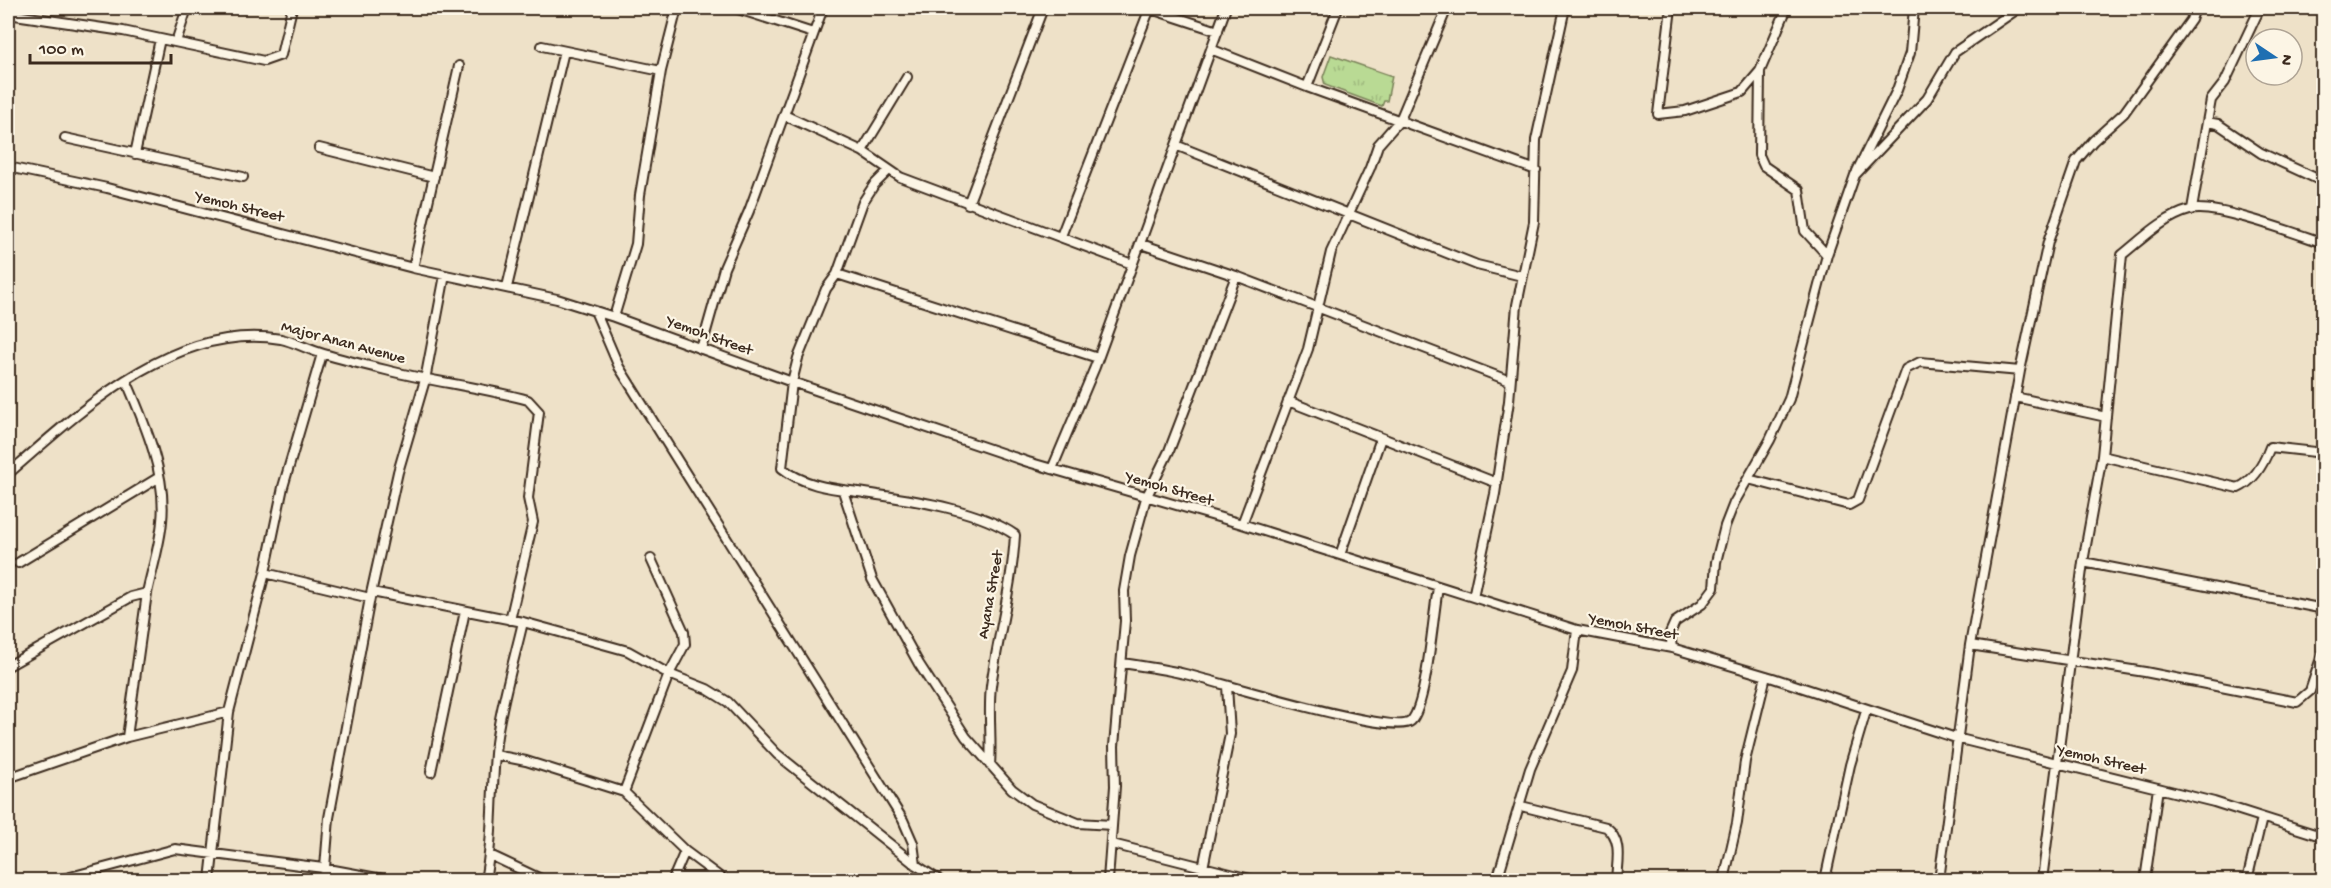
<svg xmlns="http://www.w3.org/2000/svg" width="2331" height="888" font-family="'Gochi Hand',sans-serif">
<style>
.grass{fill:url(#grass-tufts);stroke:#7a8259;stroke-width:1.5}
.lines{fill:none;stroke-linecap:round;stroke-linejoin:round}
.street-casing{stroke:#3b2a1e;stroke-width:12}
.street{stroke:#fcf5e5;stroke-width:8}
.labels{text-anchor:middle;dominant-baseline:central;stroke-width:4.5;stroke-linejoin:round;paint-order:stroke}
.street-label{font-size:16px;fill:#3b2a1e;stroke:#fcf5e5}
</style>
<defs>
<pattern id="grass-tufts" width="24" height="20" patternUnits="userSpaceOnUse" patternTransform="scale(1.5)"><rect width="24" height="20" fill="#b9da94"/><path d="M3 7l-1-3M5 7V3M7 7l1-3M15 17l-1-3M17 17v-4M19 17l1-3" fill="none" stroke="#a0bb7f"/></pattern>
</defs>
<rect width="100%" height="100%" fill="#eee1c8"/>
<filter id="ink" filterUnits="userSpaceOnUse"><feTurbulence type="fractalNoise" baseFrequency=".0167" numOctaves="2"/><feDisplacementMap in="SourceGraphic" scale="12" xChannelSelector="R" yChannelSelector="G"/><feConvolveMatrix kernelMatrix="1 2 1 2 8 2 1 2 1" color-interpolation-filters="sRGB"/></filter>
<g filter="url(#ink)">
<!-- grass -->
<path class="grass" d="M1331 55 1392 76 1387 101H1384L1382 106 1325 85 1323 77Z"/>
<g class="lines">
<!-- street casing -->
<g class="street-casing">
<path id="street" d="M735 8 813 33
M1148 8 1218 31
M1671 8 1658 114 1685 111 1742 92 1760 71 1787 8
M8 14 123 31 264 61 281 55 292 8
M176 42 187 8
M542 46 661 71
M1213 50 1307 87 1536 170
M1760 71 1759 155 1764 166 1799 190 1805 231 1827 255
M1307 87 1338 8
M784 115 862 151 900 177 1132 264
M2207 122 2211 100 2225 82 2260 8
M65 138 243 177
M1178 146 1477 265 1522 276
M319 148 434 177
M862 151 907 77
M135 154 160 39
M8 167 107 188 413 268 557 299 614 317 792 382 1028 462 1242 524 1577 630 1672 648 1773 678 1956 738 2214 802 2324 837
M889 170 874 185 863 202 837 274 826 289 798 358 792 382 782 468C809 490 846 489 878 495 920 501 981 511 1015 535 1012 587 998 635 991 686 988 712 992 739 990 765
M1857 171 1897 90 1910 53 1914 8
M968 204 1043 8
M2192 209 2207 122 2218 124 2261 153 2324 182
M1061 236 1150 8
M1141 244 1236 276 1510 381
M413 268 459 66
M837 274 1098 358
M507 287 564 51
M595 311 619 367 903 820 913 843 916 865
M614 317 636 244 640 195 661 71 677 8
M701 349 724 268 749 211 823 8
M2015 397 2106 417
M1288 401 1497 483
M2102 456 2238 488C2254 481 2264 463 2270 447L2324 453
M1052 469 1095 367 1226 8
M8 474C80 411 175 321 281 339 295 342 309 350 324 354 344 360 365 365 386 370 433 382 482 387 528 400L539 412 528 498 533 522 510 620
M1748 479 1849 505 1858 500 1906 369 1920 362 2020 371
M843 491 872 579 919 664 966 737 1012 789 1032 804 1078 823 1112 825
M1242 524 1308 349 1331 252 1370 168 1378 145 1400 120 1447 8
M1340 555 1381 438
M651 559 684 632 685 644 669 674 624 792 685 851 724 880
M2083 562 2324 609
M18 563 158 478
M265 573 370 598
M372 592 523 622 628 651 669 674 707 689 728 702 777 754 916 865 939 880
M1473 597 1495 494 1509 401 1517 305 1534 222 1536 140 1565 8
M1970 645 2145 672 2297 702 2310 691 2324 649
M1672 648 1670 633 1675 622 1702 604 1714 588 1716 562 1725 526 1734 503 1770 440 1789 399 1827 255 1855 175 1927 99 1955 52 2019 8
M1122 663C1143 666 1164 669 1185 674 1216 681 1395 737 1411 721 1427 705 1433 614 1438 588
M8 666 131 597 147 593C152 569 160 545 162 521 167 474 144 422 126 380
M127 737 147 593
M495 755 526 761 624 792
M431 772 465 611
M8 778 127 737 229 712
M1521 806 1606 827C1623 840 1617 861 1616 880
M1112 844 1254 880
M490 855 543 880
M1203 868 1230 734 1227 686
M674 877H720
M673 879 685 851
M59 880 175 849 323 868 388 880
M210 880 229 712 265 573 283 487 322 354
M324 880 329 818 370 598 398 472 425 380 445 275
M485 880C494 835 491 789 496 743 501 703 514 661 523 622
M1108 880 1115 786 1114 746 1125 621 1124 591 1130 556 1146 498 1169 451 1236 276
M1497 880 1530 769 1572 671 1577 630
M1724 880 1737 823 1745 761 1766 676
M1825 880 1850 765 1866 711
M1939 880 1970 645 2020 371 2048 242 2076 161 2093 141 2124 113 2191 20 2195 8
M2042 880 2083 562 2102 456 2122 255C2143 238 2164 217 2190 210 2214 203 2297 234 2324 243
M2145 880 2158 788
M2247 880 2262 818"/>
</g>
<!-- street -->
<use href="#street" class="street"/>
</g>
</g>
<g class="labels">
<!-- street labels -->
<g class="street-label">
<text transform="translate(239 208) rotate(14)">Yemoh Street</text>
<text transform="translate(709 337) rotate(20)">Yemoh Street</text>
<text transform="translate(343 344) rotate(15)">Major Anan Avenue</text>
<text transform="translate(1169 490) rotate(16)">Yemoh Street</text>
<text transform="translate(992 595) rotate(-80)">Ayana Street</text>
<text transform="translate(1633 628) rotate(11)">Yemoh Street</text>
<text transform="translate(2101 761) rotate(13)">Yemoh Street</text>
</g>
</g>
<!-- margin -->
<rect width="2331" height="888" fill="none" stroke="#fcf5e5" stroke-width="30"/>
<rect x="15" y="15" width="2301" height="858" fill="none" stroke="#3b2a1e" stroke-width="2" filter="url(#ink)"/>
<!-- north arrow -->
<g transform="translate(2274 57) rotate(103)"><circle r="28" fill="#fcf5e5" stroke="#afa495" stroke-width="1.5"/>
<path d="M0-4.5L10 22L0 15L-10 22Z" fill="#1f6fb2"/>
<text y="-9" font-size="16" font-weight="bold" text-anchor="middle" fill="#3b2a1e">N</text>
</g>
<!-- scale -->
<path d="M30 54v9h141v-9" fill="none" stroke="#3b2a1e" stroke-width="3"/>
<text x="39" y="54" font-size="18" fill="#3b2a1e" stroke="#fcf5e5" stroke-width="4.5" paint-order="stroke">100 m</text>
</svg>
